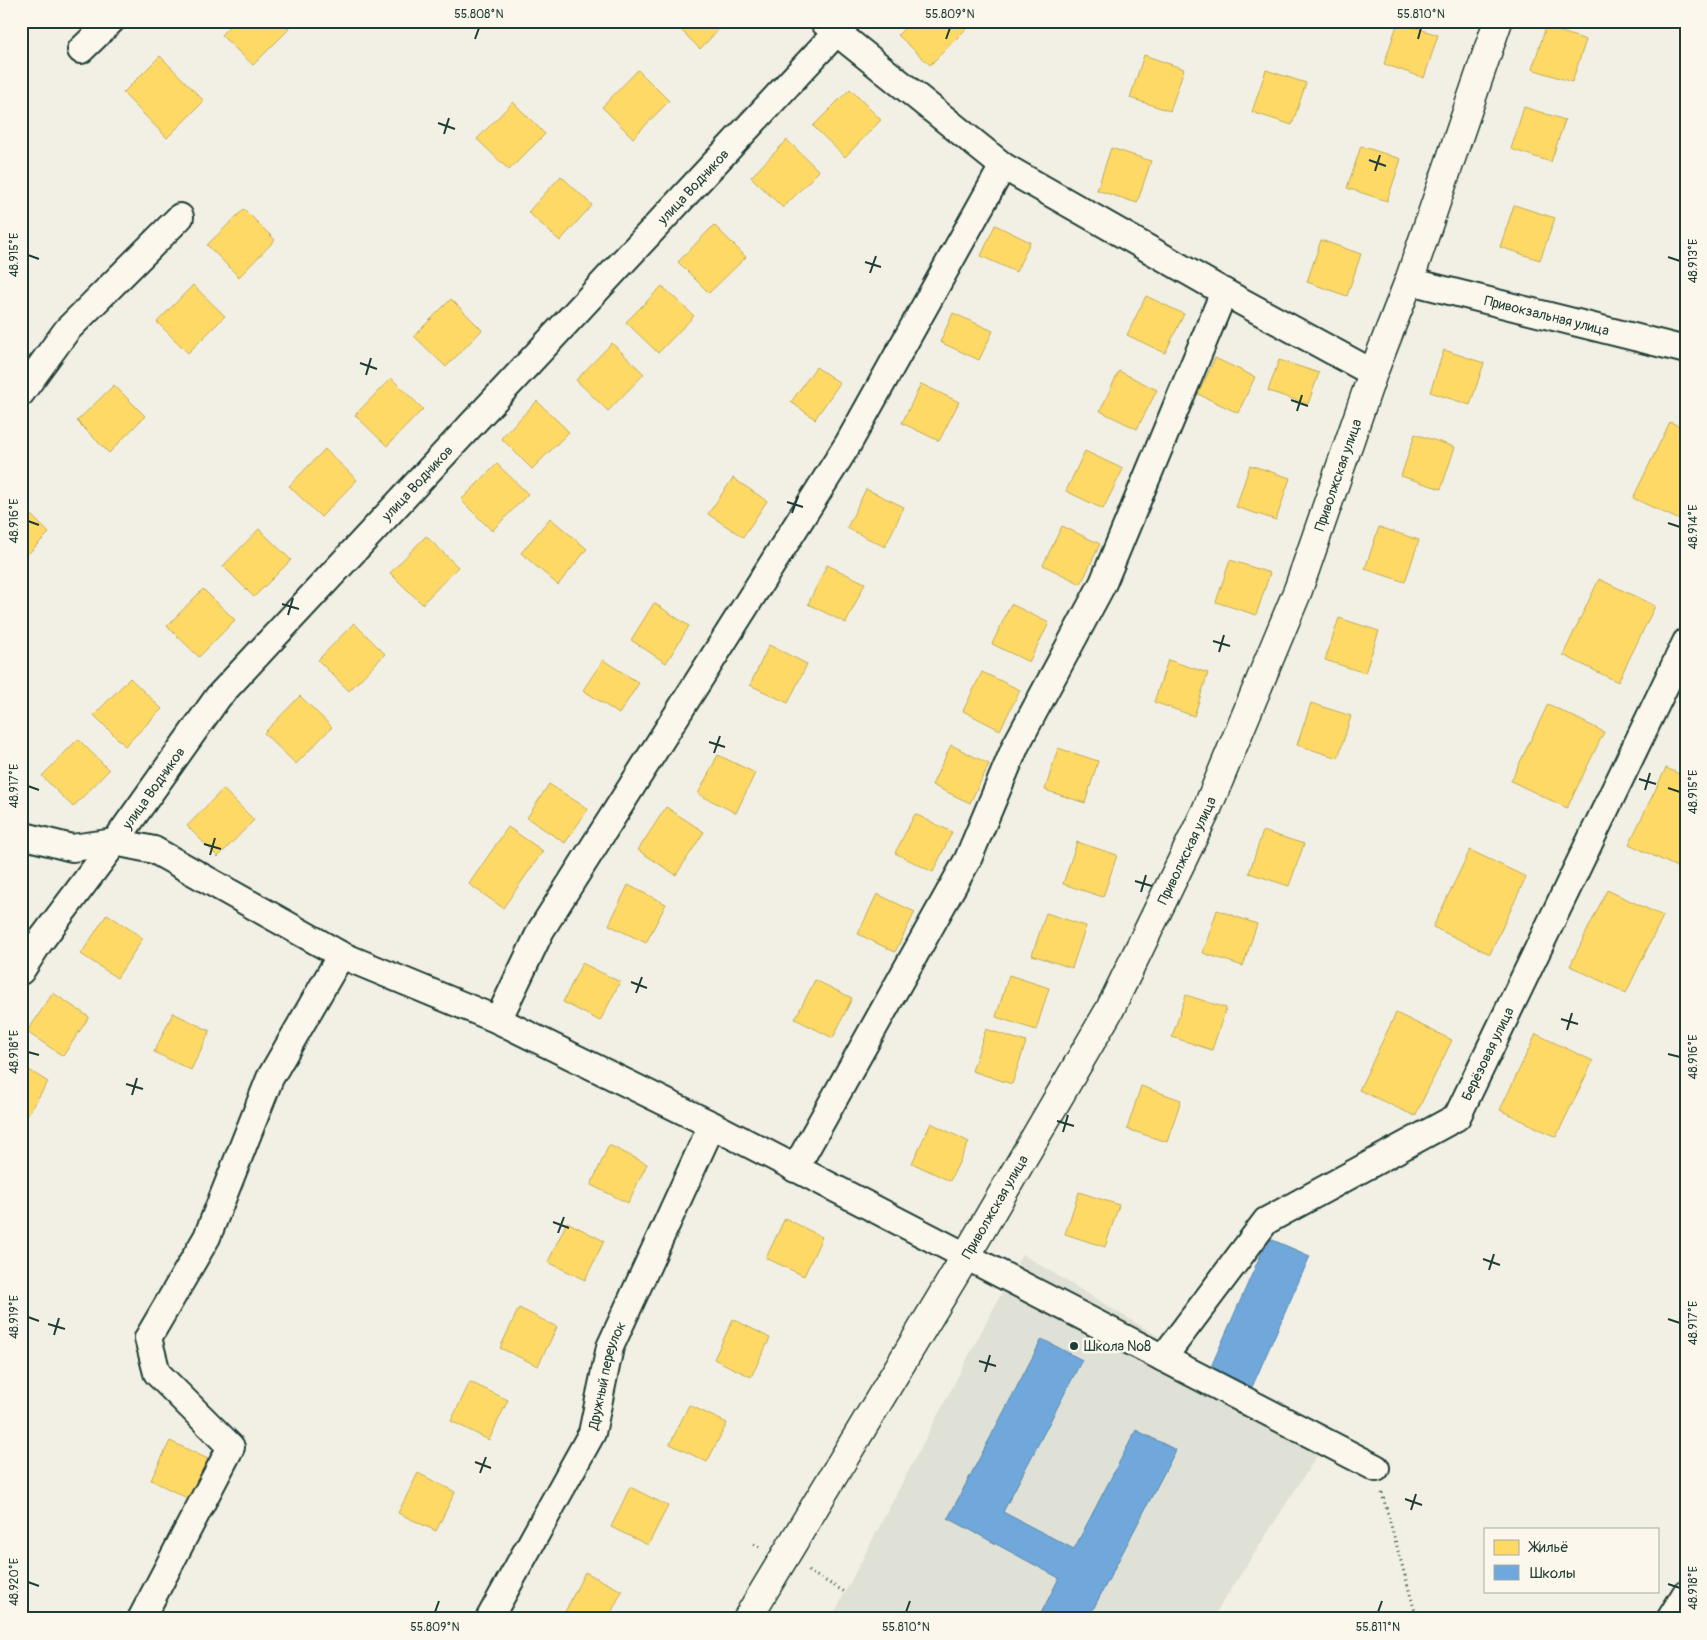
<svg xmlns="http://www.w3.org/2000/svg" width="1707" height="1640" font-family="Pangolin,sans-serif">
<style>
.built{fill:#e0e1d6}
.homes{fill:#ffd966;stroke:#bcaa57}
.schools{fill:#6fa8dc;stroke:#5788aa}
.lines{fill:none;stroke-linecap:round;stroke-linejoin:round}
.minor-casing{stroke:#1f3d34;stroke-width:30}
.secondary-casing{stroke:#1f3d34;stroke-width:31}
.path{stroke:#1f3d34;stroke-width:3;stroke-dasharray:1 4;stroke-linecap:butt}
.minor{stroke:#fbf7ec;stroke-width:26}
.secondary{stroke:#fbf7ec;stroke-width:28}
.ticks{fill:none;stroke:#1f3d34;stroke-width:2}
.poi-dot{fill:#1f3d34;stroke:#fbf7ec;stroke-width:2}
.labels{text-anchor:middle;dominant-baseline:central;stroke-width:5;stroke-linejoin:round;paint-order:stroke}
.street-label{font-size:14px;fill:#1f3d34;stroke:#fbf7ec}
.poi-label{font-size:14px;fill:#1f3d34;stroke:#fbf7ec;text-anchor:start}
.neatline{fill:none;stroke:#1f3d34;stroke-width:2}
.ticks-label{font-size:12px;text-anchor:middle;fill:#1f3d34}
</style>
<rect width="100%" height="100%" fill="#f2f0e5"/>
<filter id="ink" filterUnits="userSpaceOnUse"><feTurbulence type="fractalNoise" baseFrequency=".02" numOctaves="2"/><feDisplacementMap in="SourceGraphic" scale="10" xChannelSelector="R" yChannelSelector="G"/><feConvolveMatrix kernelMatrix="1 2 1 2 8 2 1 2 1" color-interpolation-filters="sRGB"/></filter>
<g filter="url(#ink)">
<!-- built -->
<path class="built" d="M1022 1254 1328 1439 1212 1619H831Z"/>
<!-- homes -->
<path class="homes" d="M234 21H281L289 29 253 65 221 35Z
M672 21H727L700 49Z
M911 21H959L966 29 930 65 898 35Z
M1398 22 1438 35 1424 78 1384 64Z
M1546 27 1586 40 1572 82 1532 69Z
M1144 55 1184 69 1170 111 1130 98Z
M160 56 204 101 167 138 123 93Z
M638 70 669 101 633 138 602 107Z
M1266 70 1306 83 1292 125 1252 112Z
M850 89 881 120 845 157 813 126Z
M513 102 545 134 509 170 477 139Z
M1524 107 1565 120 1551 162 1511 149Z
M787 140 819 171 783 208 751 177Z
M1361 146 1401 159 1387 201 1347 188Z
M1111 148 1151 161 1137 203 1097 190Z
M561 176 592 205 560 241 528 212Z
M1514 205 1555 218 1540 260 1500 247Z
M244 209 275 240 239 277 207 245Z
M714 225 746 257 709 293 678 262Z
M995 225 1030 242 1016 272 981 256Z
M1321 240 1361 254 1347 296 1307 282Z
M193 285 225 316 188 353 157 322Z
M662 286 694 316 658 353 626 322Z
M1146 296 1184 314 1165 353 1127 335Z
M451 299 482 330 446 367 414 336Z
M953 313 993 331 979 360 940 342Z
M612 343 644 374 608 411 576 380Z
M1444 350 1484 363 1470 405 1430 392Z
M1215 358 1255 377 1238 413 1198 394Z
M1279 360 1319 373 1308 404 1268 391Z
M816 367 840 383 815 419 791 402Z
M1119 371 1157 390 1137 429 1100 411Z
M391 378 423 409 387 446 355 415Z
M921 384 959 402 939 441 902 423Z
M114 385 145 416 109 453 77 421Z
M537 401 569 432 532 469 501 438Z
M1670 422 1686 429V523L1633 498Z
M1415 434 1455 447 1441 489 1401 476Z
M325 449 357 480 321 517 289 486Z
M1085 451 1123 469 1103 509 1066 491Z
M497 464 528 494 492 531 461 500Z
M1250 465 1290 478 1276 520 1236 507Z
M733 478 767 501 743 537 708 514Z
M866 489 904 507 885 547 847 528Z
M21 505 49 533 21 561Z
M550 518 587 549 558 585 521 553Z
M1062 526 1100 544 1081 584 1043 565Z
M1379 527 1419 540 1405 582 1365 569Z
M259 529 291 560 254 597 223 566Z
M426 536 458 567 422 604 390 573Z
M1230 560 1270 573 1256 615 1216 602Z
M827 565 865 583 846 623 808 604Z
M1599 579 1655 606 1618 682 1563 655Z
M203 589 235 620 199 657 167 626Z
M654 603 689 626 666 663 631 640Z
M1011 604 1049 623 1029 662 992 644Z
M1339 618 1379 631 1365 673 1325 660Z
M354 623 385 654 349 691 318 660Z
M769 645 807 664 788 703 750 685Z
M603 660 639 683 619 714 583 690Z
M1168 660 1208 673 1194 716 1154 702Z
M982 672 1020 690 1000 730 963 711Z
M130 678 162 709 125 746 94 715Z
M300 696 332 727 296 764 264 733Z
M1311 703 1351 716 1338 758 1297 745Z
M1548 704 1604 732 1567 808 1511 781Z
M78 739 109 770 73 807 42 776Z
M951 745 989 764 970 803 932 785Z
M1058 748 1098 761 1085 803 1045 790Z
M718 755 755 773 736 813 698 794Z
M1666 768 1686 777 1685 871 1629 844Z
M549 784 588 809 565 843 527 818Z
M223 789 254 820 218 857 187 826Z
M666 807 704 832 676 875 638 850Z
M915 814 952 832 933 872 895 853Z
M508 827 543 851 503 908 469 884Z
M1263 831 1304 844 1289 886 1249 873Z
M1077 842 1117 855 1103 897 1063 884Z
M1470 850 1526 877 1490 954 1433 927Z
M628 885 666 904 646 943 609 925Z
M1607 890 1663 916 1626 993 1570 966Z
M877 894 915 912 895 952 858 934Z
M1217 910 1257 924 1243 966 1203 953Z
M1046 913 1086 926 1072 968 1032 955Z
M107 914 143 938 117 978 81 954Z
M582 963 620 982 600 1021 563 1002Z
M1009 975 1049 988 1036 1030 996 1017Z
M815 980 852 998 833 1038 795 1019Z
M53 993 89 1017 63 1056 27 1032Z
M1186 995 1226 1008 1212 1050 1172 1037Z
M173 1013 210 1031 191 1070 154 1052Z
M1396 1013 1452 1040 1415 1116 1359 1090Z
M986 1029 1026 1042 1012 1084 972 1071Z
M1536 1034 1593 1061 1556 1137 1500 1110Z
M21 1065 48 1082 23 1122 21 1121Z
M1141 1086 1181 1100 1167 1142 1127 1129Z
M931 1123 969 1142 950 1181 912 1163Z
M609 1145 647 1164 628 1203 591 1185Z
M1079 1192 1119 1205 1105 1247 1065 1234Z
M785 1218 822 1237 804 1276 766 1258Z
M567 1222 604 1241 585 1280 548 1262Z
M519 1308 557 1327 538 1366 500 1348Z
M733 1319 770 1338 751 1377 714 1359Z
M470 1382 508 1400 489 1440 451 1421Z
M689 1405 727 1423 707 1462 670 1444Z
M170 1441 208 1459 189 1499 151 1480Z
M418 1473 455 1492 436 1531 398 1513Z
M630 1487 668 1506 648 1545 611 1527Z
M585 1572 622 1591 608 1619H580L565 1612Z"/>
<!-- schools -->
<path class="schools" d="M1268 1238 1310 1256 1252 1387 1210 1369Z
M1042 1339 1082 1360 1003 1512 1074 1549 1136 1430 1176 1450 1088 1619H1038L1059 1578 948 1518Z"/>
<g class="lines">
<!-- minor casing -->
<g class="minor-casing">
<g id="minor">
<path d="M824 22 1003 166 1224 292 1373 373"/>
<path d="M81 50 111 21"/>
<path id="s1" d="M1409 281 1686 350"/>
<path d="M21 393 67 330 180 217"/>
<path d="M21 835 72 848 115 842 154 850 341 955 498 1020 712 1125 1376 1468"/>
<path id="s2" d="M21 971 39 943 115 842 218 697 847 21"/>
<path d="M498 1020 541 930 848 444 1003 166"/>
<path d="M795 1169 968 859 1016 745 1103 583 1224 292"/>
<path id="s3" d="M1163 1358 1266 1221 1457 1117 1686 642"/>
<path d="M141 1619 231 1447 157 1373 148 1338 207 1237 270 1078 341 955"/>
<path id="s4" d="M489 1619 592 1433 610 1347 712 1125"/>
<path d="M1670 1619 1686 1593"/>
</g>
</g>
<!-- secondary casing -->
<g class="secondary-casing">
<g id="secondary">
<path id="s5" d="M747 1619 966 1256 1110 1009 1206 811 1298 590 1373 373 1409 281 1498 21"/>
</g>
</g>
<!-- path -->
<path class="path" d="M1382 1493 1417 1619
M754 1544 760 1547
M808 1571 845 1592"/>
<!-- minor -->
<use href="#minor" class="minor"/>
<!-- secondary -->
<use href="#secondary" class="secondary"/>
</g>
</g>
<!-- ticks -->
<path class="ticks" d="M475 39 479 28M946 39 950 28M1418 39 1421 28M438 123 455 129M444 134 449 118M1369 160 1386 166M1375 171 1380 155M28 255 39 259M1668 257 1680 261M865 262 881 267M870 273 876 256M360 363 377 369M366 375 371 358M1291 400 1308 406M1297 411 1302 395M787 502 803 507M792 513 798 496M28 521 39 525M1668 523 1680 527M282 604 299 609M288 615 293 598M1213 641 1230 646M1219 652 1224 635M709 742 725 747M714 753 720 736M1639 779 1656 784M28 786 39 790M1668 788 1680 792M1645 790 1650 773M204 844 221 849M210 855 215 838M1135 881 1152 886M1141 892 1146 875M631 982 647 988M636 993 642 977M1561 1019 1578 1024M1567 1030 1572 1013M28 1052 39 1055M1668 1054 1680 1057M126 1084 143 1089M132 1095 137 1078M1057 1121 1074 1126M1063 1132 1068 1115M553 1222 569 1228M558 1233 564 1217M1483 1259 1500 1265M1489 1270 1494 1254M28 1317 39 1321M1668 1319 1680 1323M48 1324 65 1329M54 1335 59 1318M979 1361 996 1366M985 1372 990 1355M475 1462 491 1468M480 1473 486 1457M1405 1499 1422 1505M1411 1510 1416 1494M28 1582 39 1586M1668 1584 1680 1588M435 1612 439 1601M906 1612 910 1601M1378 1612 1382 1601"/>
<!-- markers -->
<circle class="poi-dot" cx="1074" cy="1346" r="5"/>
<g class="labels">
<!-- street labels -->
<g class="street-label">
<text stroke="none"><textPath href="#s2" startOffset="1035">улица Водников</textPath></text>
<text stroke="none"><textPath href="#s1" startOffset="142">Привокзальная улица</textPath></text>
<text stroke="none"><textPath href="#s5" startOffset="1291">Приволжская улица</textPath></text>
<text stroke="none"><textPath href="#s2" startOffset="630">улица Водников</textPath></text>
<text stroke="none"><textPath href="#s2" startOffset="226">улица Водников</textPath></text>
<text stroke="none"><textPath href="#s5" startOffset="886">Приволжская улица</textPath></text>
<text stroke="none"><textPath href="#s3" startOffset="459">Берёзовая улица</textPath></text>
<text stroke="none"><textPath href="#s5" startOffset="481">Приволжская улица</textPath></text>
<text stroke="none"><textPath href="#s4" startOffset="272">Дружный переулок</textPath></text>
</g>
<!-- poi labels -->
<g class="poi-label">
<text x="1084" y="1346">Школа №8</text>
</g>
</g>
<!-- margin -->
<rect width="1707" height="1640" fill="none" stroke="#fbf7ec" stroke-width="55"/>
<!-- legend -->
<rect x="1484" y="1528" width="175" height="65" fill="#fbf7ec" stroke="#a3ada2"/>
<rect x="1494" y="1540" width="25" height="15" fill="#ffd966" stroke="#a3ada2"/>
<text x="1530" y="1552" font-size="15" fill="#1f3d34">Жильё</text>
<rect x="1494" y="1565" width="25" height="15" fill="#6fa8dc" stroke="#a3ada2"/>
<text x="1530" y="1578" font-size="15" fill="#1f3d34">Школы</text>
<rect x="28" y="28" width="1652" height="1584" class="neatline"/>
<g class="ticks-label">
<text x="479" y="18">55.808°N</text>
<text x="950" y="18">55.809°N</text>
<text x="1421" y="18">55.810°N</text>
<text transform="translate(14 255) rotate(-90)" y="4">48.915°E</text>
<text transform="translate(1693 261) rotate(-90)" y="4">48.913°E</text>
<text transform="translate(14 521) rotate(-90)" y="4">48.916°E</text>
<text transform="translate(1693 527) rotate(-90)" y="4">48.914°E</text>
<text transform="translate(14 786) rotate(-90)" y="4">48.917°E</text>
<text transform="translate(1693 792) rotate(-90)" y="4">48.915°E</text>
<text transform="translate(14 1052) rotate(-90)" y="4">48.918°E</text>
<text transform="translate(1693 1057) rotate(-90)" y="4">48.916°E</text>
<text transform="translate(14 1317) rotate(-90)" y="4">48.919°E</text>
<text transform="translate(1693 1323) rotate(-90)" y="4">48.917°E</text>
<text transform="translate(14 1582) rotate(-90)" y="4">48.920°E</text>
<text transform="translate(1693 1588) rotate(-90)" y="4">48.918°E</text>
<text x="435" y="1631">55.809°N</text>
<text x="906" y="1631">55.810°N</text>
<text x="1378" y="1631">55.811°N</text>
</g>
</svg>
